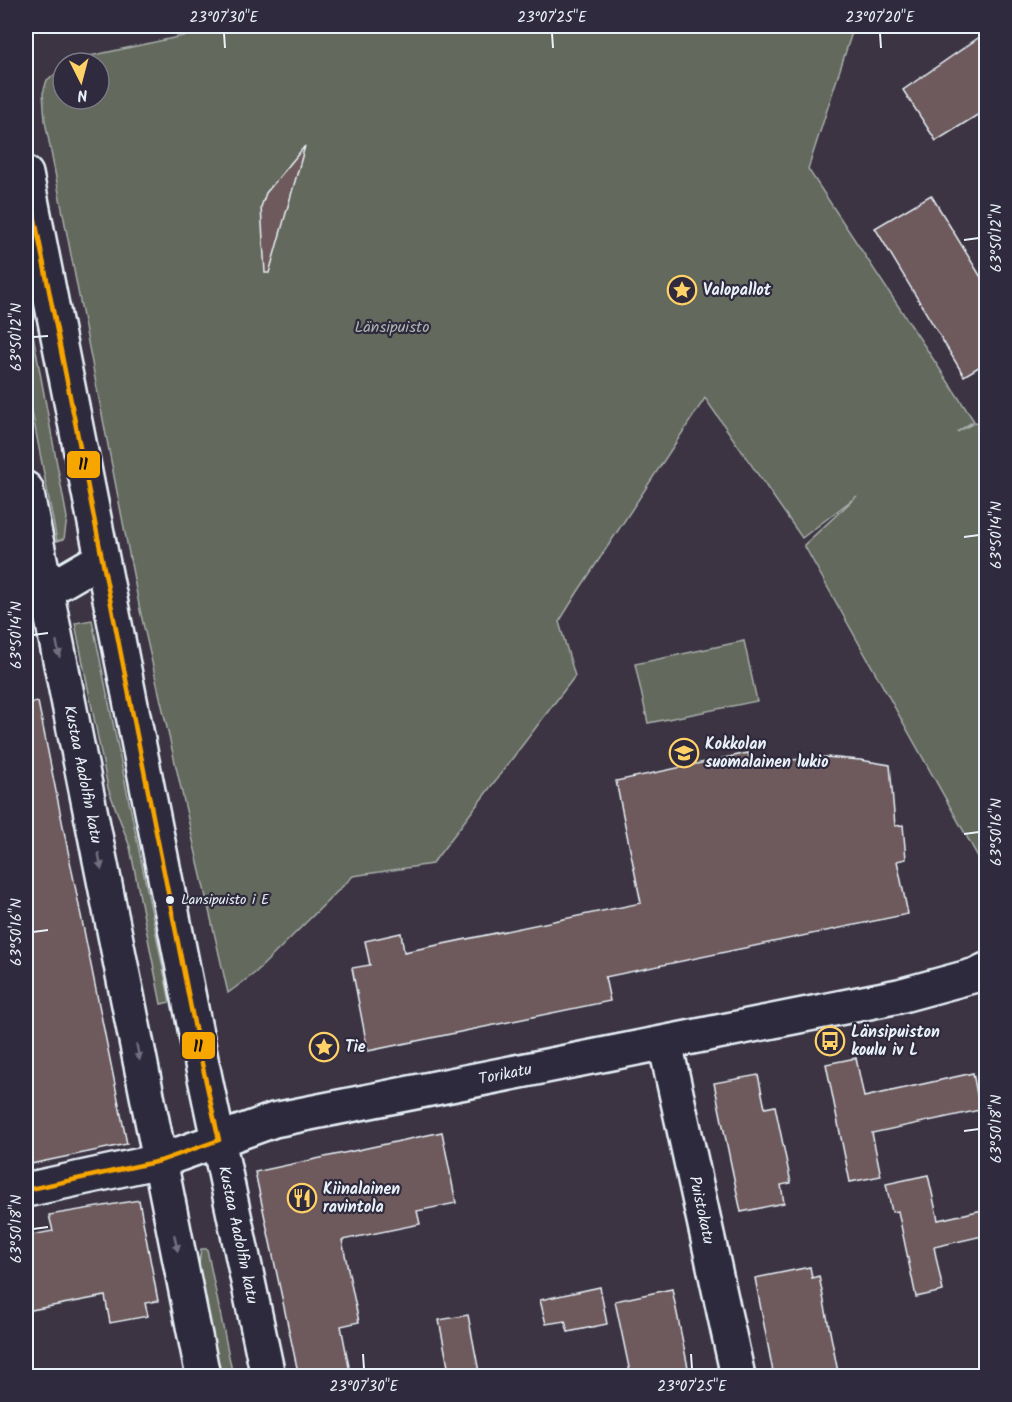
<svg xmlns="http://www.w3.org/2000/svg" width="1012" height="1402" font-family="Kalam,sans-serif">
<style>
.green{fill:#64695b;stroke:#a6adaa;stroke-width:1.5}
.building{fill:#6e5a5c;stroke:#e8f1f8;stroke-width:1.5}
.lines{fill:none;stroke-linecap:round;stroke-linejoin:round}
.minor-casing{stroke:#e8f1f8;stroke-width:38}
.major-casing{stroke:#e8f1f8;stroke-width:38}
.minor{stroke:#2f2a3d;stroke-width:33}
.major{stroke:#2f2a3d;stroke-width:33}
.bus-1-casing{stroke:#2f2a3d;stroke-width:9}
.bus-1{stroke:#f7a600;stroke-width:4.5}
.oneway{fill:#70707e}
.ticks{fill:none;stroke:#e8f1f8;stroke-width:2}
.bus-dot{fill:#e8f1f8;stroke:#2f2a3d;stroke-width:2}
.labels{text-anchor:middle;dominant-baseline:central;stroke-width:4.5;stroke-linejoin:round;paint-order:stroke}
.bus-label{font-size:14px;fill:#e8f1f8;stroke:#2f2a3d;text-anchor:start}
.poi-label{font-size:16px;font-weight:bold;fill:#e8f1f8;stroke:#2f2a3d;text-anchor:start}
.park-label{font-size:16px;fill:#adb4b1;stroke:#2f2a3d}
.street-label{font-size:16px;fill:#e8f1f8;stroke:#2f2a3d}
.line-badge{stroke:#2f2a3d;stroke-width:2}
.pale-badge-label{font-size:16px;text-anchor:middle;font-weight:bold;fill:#111}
.neatline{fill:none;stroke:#e8f1f8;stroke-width:2}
.ticks-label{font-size:15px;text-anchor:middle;fill:#e8f1f8}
</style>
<rect width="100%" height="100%" fill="#3c3443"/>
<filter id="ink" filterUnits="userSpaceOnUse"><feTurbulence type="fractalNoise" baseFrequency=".0167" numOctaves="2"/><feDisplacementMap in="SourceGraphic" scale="12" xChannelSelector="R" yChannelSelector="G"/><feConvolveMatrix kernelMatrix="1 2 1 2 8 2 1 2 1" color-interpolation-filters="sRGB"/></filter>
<g filter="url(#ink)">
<!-- green -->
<path class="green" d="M229 26H854L808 169 974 421 957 432 976 422 986 426V871L804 545 857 496 802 538 705 398 577 593 559 622 575 676 432 864 353 876 255 973 228 993 140 610 45 121 43 93 47 80 63 69V99H99V63H76L90 56Z
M26 297 67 518 64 539 57 541 26 381Z
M92 620 170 1002 161 1004 130 847 108 788 75 623Z
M744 641 757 701 648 723 635 664Z
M201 1249H207L233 1376H220L198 1272Z"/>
<!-- building -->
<path class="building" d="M987 32V109L936 141 903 90Z
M305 146 269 273H265L261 207 266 193Z
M931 195 987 287V362L964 376 875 228Z
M38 702 127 1144 26 1165V976L31 975 26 948V703Z
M748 753 751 765 791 760 826 757 860 760 890 765 895 826 903 825 906 859 897 861 908 914 605 977 610 1001 368 1051 352 968 370 965 365 941 401 933 404 952 641 903 616 781Z
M856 1058 864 1097 973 1073 980 1110 872 1133 881 1176 850 1182 826 1064Z
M758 1075 765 1108 775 1106 791 1183 781 1185 784 1203 741 1212 714 1083Z
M442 1132 456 1203 417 1211 420 1224 342 1240 359 1322 341 1326 351 1377H299L255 1172Z
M928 1175 938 1220 987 1209V1235L934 1247 943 1291 916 1297 898 1211 892 1212 886 1184Z
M139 1200 158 1301 145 1303 148 1316 110 1323 105 1296 26 1311V1236L53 1231 49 1215Z
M810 1267 812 1278 819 1276 839 1377H774L755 1278Z
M600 1287 607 1324 568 1332 565 1321 546 1324 540 1300Z
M672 1289 690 1377H631L615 1301Z
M468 1315 480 1377H450L439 1320Z"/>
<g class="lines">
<!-- minor casing -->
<g class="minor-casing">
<g id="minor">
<path d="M26 596 46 591 101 559"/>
<path id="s1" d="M665 1043 673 1079 738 1376"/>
<path id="s2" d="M26 1190 160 1161 274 1120 899 996 976 975 986 970"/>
</g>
</g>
<!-- major casing -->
<g class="major-casing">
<g id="major">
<path id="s3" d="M26 174 201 1059 268 1376"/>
<path id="s4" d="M26 489 203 1376"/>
</g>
</g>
<!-- minor -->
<use href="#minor" class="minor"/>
<!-- major -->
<use href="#major" class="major"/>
<!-- bus-1 casing -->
<g class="bus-1-casing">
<path id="bus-1" d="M26 174 201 1059 219 1140 160 1161 26 1190"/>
</g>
<!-- bus-1 -->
<use href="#bus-1" class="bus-1"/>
</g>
<!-- one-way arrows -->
<defs><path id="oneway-solid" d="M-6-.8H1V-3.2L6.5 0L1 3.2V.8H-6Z" transform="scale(1.5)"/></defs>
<g class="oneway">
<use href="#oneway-solid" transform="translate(58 649) rotate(79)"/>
<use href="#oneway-solid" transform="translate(100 861) rotate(79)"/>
<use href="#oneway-solid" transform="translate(138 1052) rotate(79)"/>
<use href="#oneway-solid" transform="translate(176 1243) rotate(78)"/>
</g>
</g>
<!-- ticks -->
<path class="ticks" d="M224 33 225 48M552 33 553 48M880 33 881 48M964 240 979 238M33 337 48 336M964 537 979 535M33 635 48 633M964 834 979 832M33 932 48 930M964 1131 979 1129M33 1229 48 1227M363 1354 364 1369M691 1354 692 1369"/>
<!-- icons -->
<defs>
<g id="sight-ring" transform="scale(1.5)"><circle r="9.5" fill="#2f2a3d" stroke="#ffd166" stroke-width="1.5"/><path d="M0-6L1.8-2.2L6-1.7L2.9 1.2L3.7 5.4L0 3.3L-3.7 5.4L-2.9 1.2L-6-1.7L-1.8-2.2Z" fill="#ffd166"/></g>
<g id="school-ring" transform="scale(1.5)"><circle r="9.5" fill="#2f2a3d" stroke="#ffd166" stroke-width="1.5"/><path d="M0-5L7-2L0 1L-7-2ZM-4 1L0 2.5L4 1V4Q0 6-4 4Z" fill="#ffd166"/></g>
<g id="bus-ring" transform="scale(1.5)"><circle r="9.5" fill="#2f2a3d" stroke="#ffd166" stroke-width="1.5"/><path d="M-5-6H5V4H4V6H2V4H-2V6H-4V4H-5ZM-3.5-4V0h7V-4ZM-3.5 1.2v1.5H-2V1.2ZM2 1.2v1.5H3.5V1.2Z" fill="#ffd166"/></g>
<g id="restaurant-ring" transform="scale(1.5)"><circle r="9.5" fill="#2f2a3d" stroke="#ffd166" stroke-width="1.5"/><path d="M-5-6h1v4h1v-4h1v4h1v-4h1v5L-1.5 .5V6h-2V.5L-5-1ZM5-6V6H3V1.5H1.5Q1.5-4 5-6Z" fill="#ffd166"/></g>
</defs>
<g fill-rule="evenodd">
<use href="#sight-ring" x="682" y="290"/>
<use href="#school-ring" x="684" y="753"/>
<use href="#bus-ring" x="830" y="1041"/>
<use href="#sight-ring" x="324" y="1047"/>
<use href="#restaurant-ring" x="302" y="1198"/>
</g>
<!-- markers -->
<circle class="bus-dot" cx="170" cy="900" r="5"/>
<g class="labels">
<!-- bus labels -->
<g class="bus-label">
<text x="181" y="900">Lansipuisto i E</text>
</g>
<!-- poi labels -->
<g class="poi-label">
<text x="703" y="290">Valopallot</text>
<text x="705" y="744">Kokkolan<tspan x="705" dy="18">suomalainen lukio</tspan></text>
<text x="851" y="1032">Länsipuiston<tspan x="851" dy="18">koulu iv L</tspan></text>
<text x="345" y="1047">Tie</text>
<text x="323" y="1189">Kiinalainen<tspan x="323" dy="18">ravintola</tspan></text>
</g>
<!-- park labels -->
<g class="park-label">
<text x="392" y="327">Länsipuisto</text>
</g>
<!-- street labels -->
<g class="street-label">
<text stroke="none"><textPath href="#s4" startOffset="291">Kustaa Aadolfin katu</textPath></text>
<text stroke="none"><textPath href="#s2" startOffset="494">Torikatu</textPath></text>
<text stroke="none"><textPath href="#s1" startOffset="171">Puistokatu</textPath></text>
<text stroke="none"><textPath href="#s3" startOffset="1082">Kustaa Aadolfin katu</textPath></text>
</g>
</g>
<g class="line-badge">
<rect x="66" y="450" width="35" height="29" rx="6" fill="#f7a600"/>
<rect x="181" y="1031" width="35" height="29" rx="6" fill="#f7a600"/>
</g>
<g class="pale-badge-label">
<text x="83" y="470">11</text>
<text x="198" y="1052">11</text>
</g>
<!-- margin -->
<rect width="1012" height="1402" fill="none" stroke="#2f2a3d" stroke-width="66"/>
<!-- north arrow -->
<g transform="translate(81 81) rotate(174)"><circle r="28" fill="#2f2a3d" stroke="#797a88" stroke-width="1.5"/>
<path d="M0-4.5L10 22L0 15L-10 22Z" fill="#ffd166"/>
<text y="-9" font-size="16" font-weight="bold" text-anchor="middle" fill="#e8f1f8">N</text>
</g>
<rect x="33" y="33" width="946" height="1336" class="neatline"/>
<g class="ticks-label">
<text x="224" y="22">23°07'30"E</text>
<text x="552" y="22">23°07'25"E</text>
<text x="880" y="22">23°07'20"E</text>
<text transform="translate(996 238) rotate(-90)" y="5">63°50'12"N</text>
<text transform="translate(16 337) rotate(-90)" y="5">63°50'12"N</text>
<text transform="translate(996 535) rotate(-90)" y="5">63°50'14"N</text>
<text transform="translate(16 635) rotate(-90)" y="5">63°50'14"N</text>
<text transform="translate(996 832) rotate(-90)" y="5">63°50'16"N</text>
<text transform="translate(16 932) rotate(-90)" y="5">63°50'16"N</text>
<text transform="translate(996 1129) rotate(-90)" y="5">63°50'18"N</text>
<text transform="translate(16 1229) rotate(-90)" y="5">63°50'18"N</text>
<text x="364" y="1391">23°07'30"E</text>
<text x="692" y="1391">23°07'25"E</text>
</g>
</svg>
